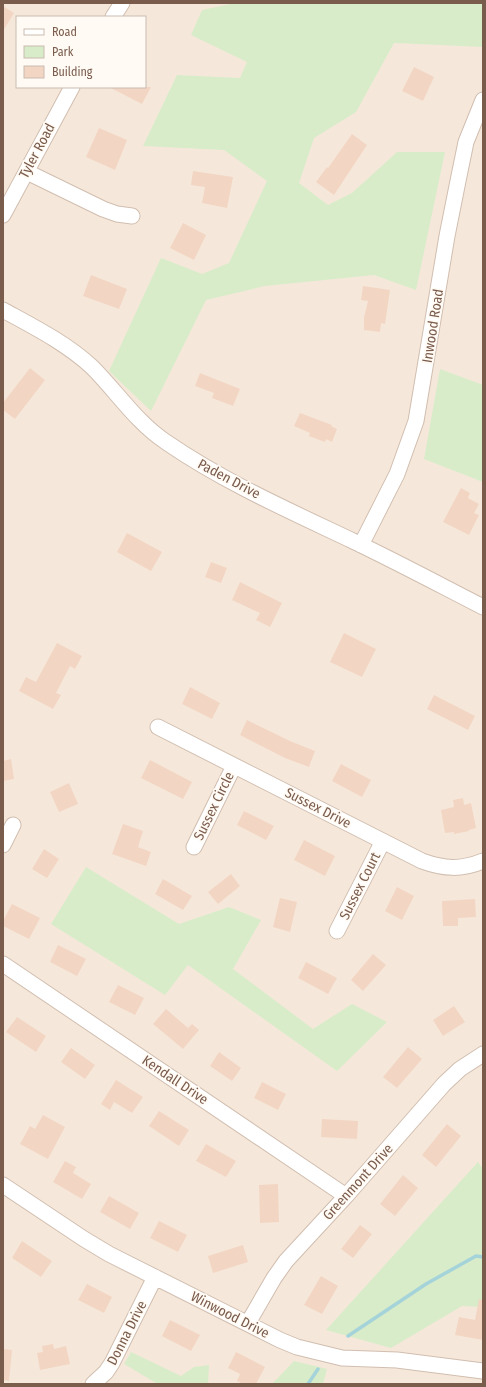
<svg xmlns="http://www.w3.org/2000/svg" width="486" height="1387" font-family="'Fira Sans Condensed',sans-serif">
<style>
.residential{fill:#f5e8da;fill-rule:evenodd}
.green{fill:#d8ecc9}
.lines{fill:none;stroke-linecap:round;stroke-linejoin:round}
.stream{stroke:#a5d3da;stroke-width:3.5}
.building{fill:#f3d5c3}
.minor-casing{stroke:#d1beb0;stroke-width:17}
.minor{stroke:#fff;stroke-width:15}
.labels{text-anchor:middle;dominant-baseline:central;stroke-width:3.5;stroke-linejoin:round;paint-order:stroke}
.street-label{font-size:14px;fill:#7a5c4d;stroke:#fffaf3}
</style>
<rect width="100%" height="100%" fill="#fdf6ec"/>
<!-- residential -->
<path class="residential" d="M3 3H483V1384H3ZM17 17H145V87H17Z"/>
<!-- green -->
<path class="green" d="M235 3H483V47L394 43 356 112 314 138 299 183 328 205 352 193 397 152H445L416 290 374 275 265 286 206 300 151 411 109 371 161 258 202 274 229 263 267 181 224 150 143 146 177 75 240 78 247 62 191 35 202 10Z
M440 369 483 385V482L424 459Z
M86 867 179 924 229 907 261 920 233 969 313 1029 352 1004 387 1022 337 1071 188 965 165 995 51 924Z
M478 1162 483 1169V1307L462 1306 391 1348 326 1330Z
M131 1352 181 1376 194 1367 209 1365 208 1384H157L156 1383 124 1364Z
M294 1361 327 1369 323 1384H272Z"/>
<g class="lines">
<!-- stream -->
<path class="stream" d="M348 1336 426 1284 476 1256 483 1257
M308 1384 318 1369"/>
</g>
<!-- building -->
<path class="building" d="M3 6 14 13 3 31Z
M414 67 434 77 423 101 402 91Z
M109 87H151L142 104Z
M99 128 127 140 115 170 86 157Z
M352 134 367 145 334 195 316 182 327 167 328 168Z
M193 171 233 177 227 208 202 203 205 187 191 185Z
M183 223 206 235 194 260 170 248Z
M91 275 127 289 119 309 83 296Z
M363 286 390 290 385 324 381 323 380 332 364 330V317L368 301 361 300Z
M30 368 45 380 15 419 3 410V403Z
M200 373 240 389 233 406 212 398 214 393 195 386Z
M300 413 332 425 331 426 337 429 332 442 326 439 325 442 309 436 310 433 294 426Z
M461 488 470 493 468 498 479 504 474 513 479 515 469 535 443 522Z
M127 533 162 552 151 571 117 552Z
M211 562 227 568 221 583 205 577Z
M240 582 282 603 270 627 256 620 260 613 232 600Z
M344 633 376 649 362 677 330 662Z
M57 643 82 656 75 669 70 666 56 693 61 695 53 709 19 691 26 677 36 682Z
M190 687 220 703 212 719 182 704Z
M434 695 475 716 468 730 427 709Z
M247 720 290 741 315 751 309 767 285 758 240 735Z
M11 759 14 779 3 781V761Z
M150 760 192 782 183 799 141 778Z
M341 764 371 780 362 797 332 781Z
M69 783 78 804 59 812 50 792Z
M463 798 464 805 471 803 476 828 469 830V831L454 834V832L445 833 441 810 454 807 453 800Z
M244 811 274 826 266 840 237 825Z
M123 824 143 831 138 847 151 852 146 866 112 854Z
M304 840 335 856 325 876 294 860Z
M44 849 59 859 47 878 32 869Z
M231 874 240 886 218 904 208 892Z
M163 879 192 896 183 910 155 894Z
M397 887 414 896 402 920 385 911Z
M280 898 297 902 290 932 273 927Z
M475 899 476 917 458 918V926H443L442 901Z
M12 904 40 918 29 939 3 926V921Z
M58 945 86 959 77 976 50 962Z
M373 954 386 965 363 991 351 980Z
M306 962 337 978 328 994 298 978Z
M118 985 144 998 135 1015 109 1002Z
M454 1006 465 1022 443 1036 433 1020Z
M166 1009 188 1028 192 1024 199 1030 183 1049 153 1024Z
M17 1017 46 1036 36 1052 6 1032Z
M408 1047 422 1059 397 1088 383 1077Z
M71 1048 95 1065 85 1079 61 1062Z
M219 1052 241 1068 232 1081 210 1066Z
M116 1080 143 1097 132 1113 114 1102 110 1110 101 1104Z
M262 1082 286 1094 278 1110 254 1098Z
M159 1111 189 1130 179 1146 149 1126Z
M43 1115 65 1127 48 1159 20 1144 30 1126 35 1129Z
M322 1119 358 1121 357 1139 321 1137Z
M447 1124 461 1136 436 1167 422 1155Z
M206 1144 236 1161 226 1177 196 1161Z
M65 1161 76 1167 73 1173 91 1184 82 1199 53 1182Z
M403 1175 418 1188 395 1216 380 1204Z
M278 1184 279 1222 260 1223 259 1185Z
M109 1196 139 1213 130 1229 100 1212Z
M159 1221 187 1235 178 1252 150 1238Z
M360 1225 372 1234 353 1258 341 1249Z
M22 1241 52 1261 41 1277 12 1258Z
M243 1245 248 1262 213 1273 208 1256Z
M321 1276 338 1286 322 1314 304 1305Z
M87 1284 112 1297 104 1313 78 1300Z
M479 1299 483 1300V1340L455 1335 459 1317 475 1320Z
M170 1320 200 1335 191 1351 162 1336Z
M53 1344 54 1349 66 1346 70 1364 40 1370 37 1353 43 1352 42 1346Z
M3 1349 12 1350 9 1381 3 1380Z
M236 1352 265 1367 256 1384H243L237 1381 240 1374 228 1368Z"/>
<g class="lines">
<!-- minor casing -->
<g class="minor-casing">
<path id="minor" d="M113 17 122 3
M27 172 103 209 117 214 132 216
M3 215 72 87
M3 310C34 327 66 343 92 367 117 392 137 423 166 442 224 482 290 511 353 541 397 562 440 585 483 607
M361 545 397 474 416 421 447 236 458 181 466 142 483 100
M158 727 422 861C444 869 461 870 483 861
M3 845 13 825
M194 847 234 766
M337 931 383 841
M3 964 346 1196
M3 1185 84 1239 109 1254 280 1340 297 1347 342 1358 397 1360 483 1371
M248 1323 274 1278 286 1261 346 1196 444 1084 460 1069 483 1054
M93 1384 106 1372 112 1363 155 1277"/>
</g>
<!-- minor -->
<use href="#minor" class="minor"/>
</g>
<g class="labels">
<!-- street labels -->
<g class="street-label">
<text transform="translate(37 151) rotate(-62)">Tyler Road</text>
<text transform="translate(433 326) rotate(-81)">Inwood Road</text>
<text transform="translate(229 479) rotate(28)">Paden Drive</text>
<text transform="translate(214 806) rotate(-64)">Sussex Circle</text>
<text transform="translate(318 808) rotate(27)">Sussex Drive</text>
<text transform="translate(360 886) rotate(-63)">Sussex Court</text>
<text transform="translate(175 1080) rotate(34)">Kendall Drive</text>
<text transform="translate(358 1182) rotate(-48)">Greenmont Drive</text>
<text transform="translate(230 1315) rotate(27)">Winwood Drive</text>
<text transform="translate(127 1333) rotate(-63)">Donna Drive</text>
</g>
</g>
<!-- border -->
<rect width="486" height="1387" fill="none" stroke="#7a5c4d" stroke-width="8"/>
<!-- legend -->
<rect x="16" y="16" width="130" height="72" fill="#fffaf3" stroke="#cabbb1"/>
<rect x="24" y="29" width="20" height="6" fill="#ffffff" stroke="#cabbb1"/>
<text x="52" y="36" font-size="12" fill="#7a5c4d">Road</text>
<rect x="24" y="46" width="20" height="12" fill="#d8ecc9" stroke="#cabbb1"/>
<text x="52" y="56" font-size="12" fill="#7a5c4d">Park</text>
<rect x="24" y="66" width="20" height="12" fill="#f3d5c3" stroke="#cabbb1"/>
<text x="52" y="76" font-size="12" fill="#7a5c4d">Building</text>
</svg>
